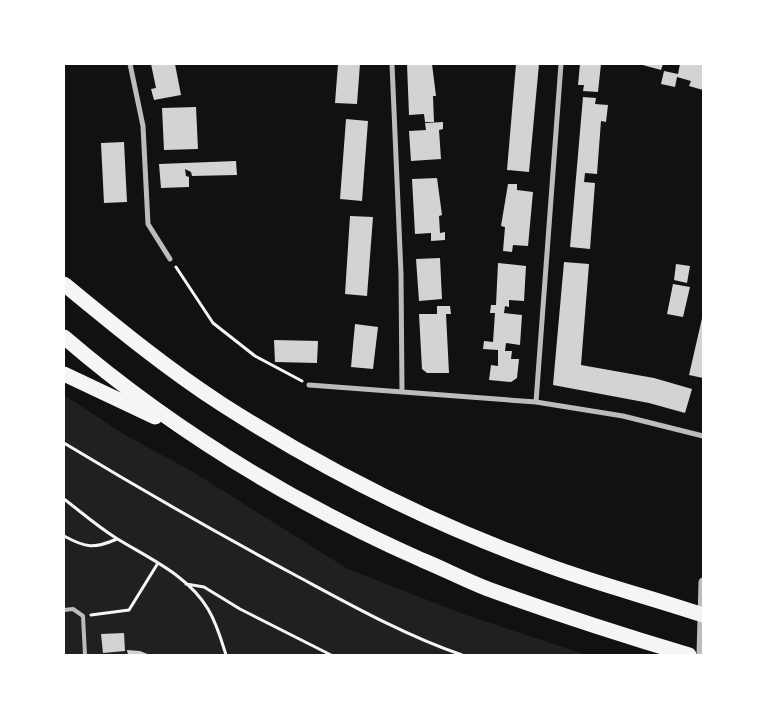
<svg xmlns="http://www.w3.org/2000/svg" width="767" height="719" font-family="Figtree,sans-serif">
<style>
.green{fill:#202020}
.building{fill:#d3d3d3}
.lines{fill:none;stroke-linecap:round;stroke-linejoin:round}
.path{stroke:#f5f5f5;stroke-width:3}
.service{stroke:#bcbcbc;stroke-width:4}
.minor{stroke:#bcbcbc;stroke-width:5}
.tertiary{stroke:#bcbcbc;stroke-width:9}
.motorway{stroke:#f5f5f5;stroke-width:15}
</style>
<rect width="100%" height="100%" fill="#111"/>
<!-- green -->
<path class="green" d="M64 395 127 436 193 472 348 569 466 615 587 655H64Z"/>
<!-- building -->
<path class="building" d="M151 64H175L181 95 154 100 151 89 156 88Z
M338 64H360L357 104 335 103Z
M407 64H432L436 96H433L434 122H425L424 114 409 115Z
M516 64H539L529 172 507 170Z
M580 64H601L598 92 583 91 584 85H578Z
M639 64H663L661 70Z
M680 64H703V90L689 86 691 81 677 77 675 87 661 84 664 71 678 74Z
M583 97 596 98 595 104 608 105 606 122 601 121 597 174 585 173 584 182 595 183 590 249 570 247Z
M196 107 198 149 164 150 162 108Z
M346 119 368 121 362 201 340 199Z
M443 122V129L439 130 441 159 411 161 409 131 426 130 425 123Z
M124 142 127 202 104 203 101 143Z
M236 161 237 175 192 176 191 172 185 169 186 176 189 177V187L161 188 159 164Z
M437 178 442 215 439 216 440 233 445 232V240L431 241V233L415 234 412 179Z
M508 184H517V190L533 192 528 246 513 245 512 252 503 251 505 227 501 226Z
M350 216 373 217 367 296 345 294Z
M440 258 442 299 419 301 416 259Z
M564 262 589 264 581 365 654 378 692 389 685 413 649 403 553 385Z
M498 263 526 266 524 301 509 300V307L505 306 504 313 522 315 520 345 506 343 505 351H512L511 359H519L517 378 511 382 489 380 491 365 498 366V350L483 349 484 341 493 342 495 313H490L491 305H496Z
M676 264 690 266 687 283 674 280Z
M673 284 690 287 683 317 667 314Z
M437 306H450L451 314H446L449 373H427L422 369 419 314H437Z
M703 314V378L689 375Z
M355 324 378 327 373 369 351 367Z
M274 340 318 341 317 363 275 362Z
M124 633 125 651 103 653 101 634Z
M127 650 140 651 150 655H128Z"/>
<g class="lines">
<!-- path -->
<path class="path" d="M176 267 213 323 255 356 302 381
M64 443C140 489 217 533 295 575 349 604 404 635 462 655
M64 499C81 512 97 526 116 538 148 558 188 575 208 609 217 624 221 639 226 655
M64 536C86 548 94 549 117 539
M186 584 204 587 240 609 331 655
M91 615 129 610 158 563"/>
<!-- service -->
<path class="service" d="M64 610 73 609 83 616 85 655"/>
<!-- minor -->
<path class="minor" d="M130 64 143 126 148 224 170 259
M392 64 401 274 402 392
M309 385 536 402 623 416 703 436
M536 402 561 64"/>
<!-- tertiary -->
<path class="tertiary" d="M701 655 703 582"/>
<!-- motorway -->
<path class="motorway" d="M64 284C115 326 167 369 223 405 323 469 430 523 541 563 594 583 649 597 703 615
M64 337C171 429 293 503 422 560 444 569 465 580 488 589 554 613 622 635 689 655
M64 374 155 417"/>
</g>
<!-- border -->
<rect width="767" height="719" fill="none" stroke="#ffffff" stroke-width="130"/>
</svg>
